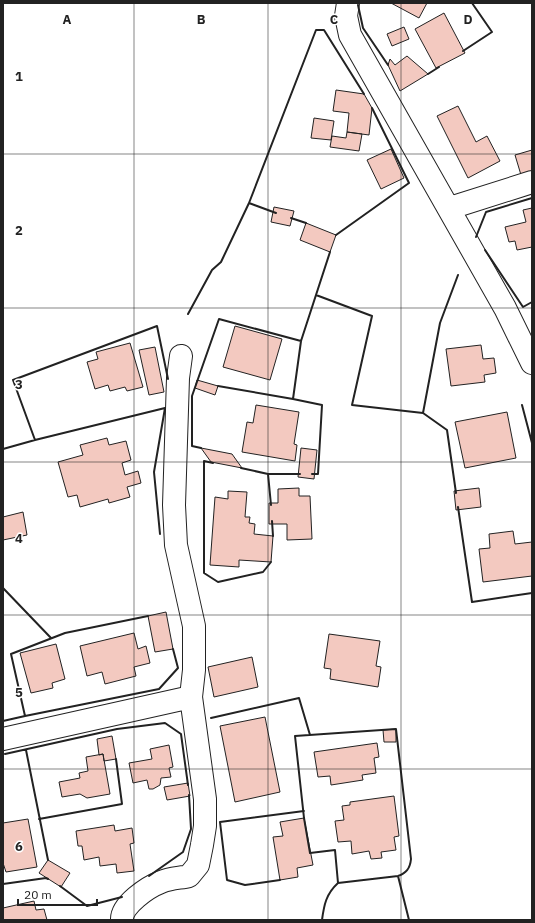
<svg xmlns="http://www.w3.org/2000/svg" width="535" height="923" font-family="'IBM Plex Sans',sans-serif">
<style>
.building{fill:#f3c9c0;stroke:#222}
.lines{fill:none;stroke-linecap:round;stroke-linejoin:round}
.street-casing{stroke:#222;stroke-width:24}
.street{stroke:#fff;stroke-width:22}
.wall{stroke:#222;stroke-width:2}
.grid{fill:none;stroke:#222;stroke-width:1;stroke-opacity:0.55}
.grid-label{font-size:13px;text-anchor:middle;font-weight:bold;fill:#222;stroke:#fff;stroke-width:3;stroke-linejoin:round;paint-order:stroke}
</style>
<rect width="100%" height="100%" fill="#fff"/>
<!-- building -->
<path class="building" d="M391 3H427L419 18Z
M444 13 465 53 436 68 415 29Z
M404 27 409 39 392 46 387 34Z
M407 56 428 74 400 91 388 65 390 59 395 65Z
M336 90 364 94 372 108 369 135 347 132 349 113 333 111Z
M458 106 476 142 487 136 500 161 468 178 437 116Z
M314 118 334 121 331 140 311 138Z
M347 132 362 134 359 151 330 147 332 136 346 138Z
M391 149 404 178 381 189 367 160Z
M532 150V172L521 175 515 155Z
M274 207 294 211 290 226 271 222Z
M532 208V247L517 250 515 241 509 242 505 227 526 222 523 210Z
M306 223 336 235 330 252 300 240Z
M235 326 282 339 270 380 223 367Z
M130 343 143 387 127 391 125 387 110 391 108 385 95 389 87 362 98 359 96 352Z
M481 345 483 359 494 358 496 373 484 375 485 382 451 386 446 349Z
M155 347 164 392 149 395 139 350Z
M197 380 218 386 215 395 195 388Z
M256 405 299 412 294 444 297 445 295 461 242 452 247 422 253 423Z
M507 412 516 458 465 468 455 422Z
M107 438 109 445 126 441 131 460 122 463 125 475 138 471 141 483 127 487 130 497 109 503 108 499 80 507 77 495 68 497 58 462 83 455 80 445Z
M201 448 232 454 242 468 211 462Z
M301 448 317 450 314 479 298 477Z
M299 488V496H310L312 539 287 540V524H269V503H278V489Z
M479 488 481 507 456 510 454 491Z
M228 491 247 492 245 517H250L249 523 255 524 254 534 273 536 271 562 239 560V567L210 565 215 497 228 499Z
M23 512 27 535 3 540V517Z
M513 531 515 544 532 542V576L483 582 479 549 490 548 489 534Z
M166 612 173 649 155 652 148 616Z
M134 633 138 649 146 646 150 663 134 667 136 676 105 684 102 672 87 676 80 646Z
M329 634 380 641 376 666 381 667 378 687 330 679 331 669 324 668Z
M56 644 65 679 52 683 53 688 31 693 20 653Z
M252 657 258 687 214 697 208 667Z
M265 717 280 792 235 802 220 726Z
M396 729V742H384L383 730Z
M112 736 116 759 104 761 103 754 99 755 97 739Z
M377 743 379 757 374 758 376 773 362 775 363 780 331 785 330 776 318 777 314 752Z
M169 745 173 767 169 768 171 777 161 778 160 785 153 789H149L147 780 133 783 129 763 152 759 150 749Z
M103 754 110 794 87 798 80 794 62 797 59 782 80 778 79 773 88 771 86 757Z
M188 783 190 796 167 800 164 787Z
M394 796 399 836 394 837 396 850 381 852 382 858 371 859 369 851 352 854 351 841 338 842 335 821 344 820 342 806 350 805V802Z
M304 818 313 865 297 868 298 877 280 880 273 837 283 836 280 822Z
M28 819 37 867 6 872 3 863V823Z
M114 825 115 831 132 828 134 843 130 844 134 871 117 873 116 864 100 866 99 857 84 860 82 846H78L76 831Z
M48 860 70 873 61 887 39 873Z
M34 901 36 910 44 909 47 920H3V908Z"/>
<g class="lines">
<!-- street casing -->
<g class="street-casing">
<path id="street" d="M348 3 346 16 350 35 505 308 532 363
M450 208 532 182
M3 739 191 697
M122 920C121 905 148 887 161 882 170 878 181 878 189 876L198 865 202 845 205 826V799L191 697 194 670V626L176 545 174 505 178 378 181 356"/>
</g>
<!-- street -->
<use href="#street" class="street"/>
<!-- wall -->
<path class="wall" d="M358 5 363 28 388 65
M463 51 492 32 472 3
M428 74 439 67
M249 203 316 30H324L364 94
M291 218 306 223
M336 235 409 183 372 108
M476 237 486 212 532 198
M485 250 523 307 532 302
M316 295 372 316 352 405 423 413 447 430 456 493
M188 314 212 270 221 262 249 203 276 213
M301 341 330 252
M293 399 322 405 318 474H312
M522 405 532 443
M423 413 440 323 458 275
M201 448 192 446V396L219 319 301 341 293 399 218 386
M3 449 35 440
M213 463 204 461V573L218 582 263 572 271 562
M241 468 268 474 271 505
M268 474H300
M458 507 472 602 532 593
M272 521 273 536
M160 534 154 472 165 408 35 440 13 380 157 326 168 379
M3 588 51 638
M148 616 65 633 11 654 25 716 159 689 178 668 173 649
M211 718 299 698 310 735
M3 721 25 716
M396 729 411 859C410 869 406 873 398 876L338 883 335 850 310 853 304 818 295 736Z
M26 750 48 860
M5 754 117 729 165 723 181 734 188 785
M39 819 122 804 116 759
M149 876 183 852 191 829 189 795
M398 876 409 920
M280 880 245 885 227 880 220 822 304 811
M3 884 46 878 48 879
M60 886 87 906 122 897
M322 920C324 905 326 894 338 883"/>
</g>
<!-- grid -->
<path class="grid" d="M134 3V920M268 3V920M401 3V920M3 154H532M3 308H532M3 462H532M3 615H532M3 769H532"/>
<g class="grid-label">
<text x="67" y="24">A</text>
<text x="201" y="24">B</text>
<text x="334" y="24">C</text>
<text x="468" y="24">D</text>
<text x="19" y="81">1</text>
<text x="19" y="235">2</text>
<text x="19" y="389">3</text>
<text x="19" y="543">4</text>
<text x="19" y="697">5</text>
<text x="19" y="851">6</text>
</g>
<!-- border -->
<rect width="535" height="923" fill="none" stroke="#222222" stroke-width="8"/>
<!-- scale -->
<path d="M18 899v6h79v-6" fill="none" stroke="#222222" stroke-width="2"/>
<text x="24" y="899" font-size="12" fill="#222222" stroke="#ffffff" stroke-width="3" paint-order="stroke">20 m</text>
</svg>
